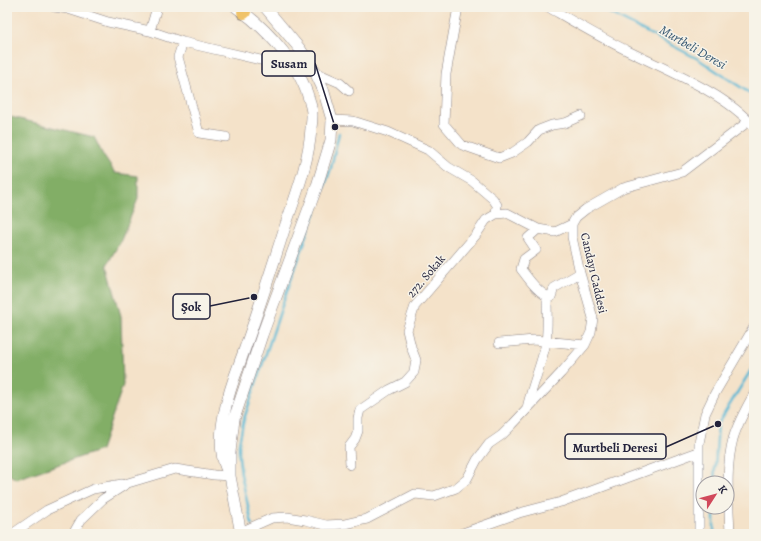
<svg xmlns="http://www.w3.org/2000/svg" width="761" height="541" font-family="Alegreya,serif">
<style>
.forest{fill:#82ae66;stroke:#526850}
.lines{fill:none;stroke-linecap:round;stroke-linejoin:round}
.stream{stroke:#56b7d4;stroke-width:2.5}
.minor-casing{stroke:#8b8282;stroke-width:10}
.tertiary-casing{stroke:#8b8282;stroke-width:12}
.primary-casing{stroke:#8b8282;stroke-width:16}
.minor{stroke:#fff;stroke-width:9}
.tertiary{stroke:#fff;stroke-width:11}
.primary{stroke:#f0c369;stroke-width:14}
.labels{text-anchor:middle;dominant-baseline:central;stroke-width:3;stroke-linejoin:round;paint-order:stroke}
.street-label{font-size:12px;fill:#22223b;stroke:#f7f3e8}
.water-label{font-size:13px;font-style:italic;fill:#345671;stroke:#f7f3e8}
.leader{fill:none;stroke:#22223b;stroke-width:1.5}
.callout-dot{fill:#22223b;stroke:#f7f3e8;stroke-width:1.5}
.callout{fill:#f7f3e8;stroke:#22223b;stroke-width:1.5}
.callout-label{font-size:13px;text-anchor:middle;font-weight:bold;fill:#22223b}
</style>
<rect width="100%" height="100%" fill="#f7f3e8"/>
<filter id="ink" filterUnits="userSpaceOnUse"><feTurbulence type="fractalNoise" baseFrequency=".025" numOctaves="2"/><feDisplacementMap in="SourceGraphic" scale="8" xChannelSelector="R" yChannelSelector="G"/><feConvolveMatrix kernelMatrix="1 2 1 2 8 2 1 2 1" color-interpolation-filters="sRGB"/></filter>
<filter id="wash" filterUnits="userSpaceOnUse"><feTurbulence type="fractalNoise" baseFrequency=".012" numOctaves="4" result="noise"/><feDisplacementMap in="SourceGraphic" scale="16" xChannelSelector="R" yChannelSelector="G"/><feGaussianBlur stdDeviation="0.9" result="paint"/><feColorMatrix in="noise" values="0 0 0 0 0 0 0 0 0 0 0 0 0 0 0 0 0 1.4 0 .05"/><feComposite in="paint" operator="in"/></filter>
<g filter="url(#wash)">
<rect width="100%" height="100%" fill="#f4e2c9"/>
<!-- forest -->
<path class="forest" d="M7 116 94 137 103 155 115 173 138 176V199L121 240 107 265 121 316 123 385 101 450 16 479 7 473Z"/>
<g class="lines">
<!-- stream -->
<path class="stream" d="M598 7 698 59 748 92 754 97
M714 483 718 424 754 365
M252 524 241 474 239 457V443L244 419 285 297 331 168 339 133
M714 534V507"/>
</g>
</g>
<g filter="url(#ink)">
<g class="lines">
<!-- minor casing -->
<g class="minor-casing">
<path id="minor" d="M54 7 68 9 108 22 150 31 183 42 295 68
M458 7 446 74 444 124 462 145 499 158 512 153 528 142 539 130 552 125 565 123 581 116
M548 7C574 22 599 37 626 50 666 70 726 93 754 127
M150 31 157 7
M183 42 178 57 199 133 226 137
M315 72 340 83 349 91
M332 120 353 121 388 132 428 150 448 167 472 181 493 199 497 205 496 214
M538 229 528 238 536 250 524 259 521 269C527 277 540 296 551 297L554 288 580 273
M499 343 534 340 585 345
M527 408C532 386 541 365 546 343 548 328 547 312 547 296
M350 465 349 447 355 439 358 431V418L360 410 389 390 405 382 414 372 416 360 411 347 407 330 415 306 476 235 486 220 496 214 507 213 538 229 555 232 572 224
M240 531 247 529 272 518 287 517 305 520 326 525 345 524 367 519 415 494 434 496 456 488 467 479 477 460 489 444 502 435 513 424 561 373 585 345 591 332 593 318 580 273 572 237V224L576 217 586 209 623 188 682 172 749 121
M12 534 47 510 93 489 122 484
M73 534 81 520 103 499 128 483 175 469 214 475 230 476
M460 534 519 513 561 502 698 452
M699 534V443L705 414 715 393 754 327
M730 534C729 503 725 469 733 439 738 422 746 408 754 394"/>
</g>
<!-- tertiary casing -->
<g class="tertiary-casing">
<path id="tertiary" d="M226 468C213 438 229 391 240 362 256 318 270 274 284 230 295 197 309 163 311 128 312 121 313 113 311 107 303 68 268 29 236 7
M241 534 230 476V452L234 419 262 335 316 189 331 140 332 120 323 89 315 72 300 49 265 7"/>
</g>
<!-- primary casing -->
<g class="primary-casing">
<path id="primary" d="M244 12 245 7"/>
</g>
<!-- minor -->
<use href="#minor" class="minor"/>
<!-- tertiary -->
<use href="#tertiary" class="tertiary"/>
<!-- primary -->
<use href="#primary" class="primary"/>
</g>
</g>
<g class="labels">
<!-- street labels -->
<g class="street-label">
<text transform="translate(594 273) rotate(77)">Candayı Caddesi</text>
<text transform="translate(426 276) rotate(-50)">272. Sokak</text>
</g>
<!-- water labels -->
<g class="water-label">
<text transform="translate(693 47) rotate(30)">Murtbeli Deresi</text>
</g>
</g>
<!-- callouts -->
<path class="leader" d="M335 127L315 63M254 297L210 306M718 424L666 447"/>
<g class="callout-dot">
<circle cx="335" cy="127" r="4"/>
<circle cx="254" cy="297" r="4"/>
<circle cx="718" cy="424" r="4"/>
</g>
<g class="callout">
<rect x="262" y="51" width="53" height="25" rx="4"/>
<rect x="173" y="294" width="37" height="25" rx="4"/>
<rect x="565" y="434" width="101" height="25" rx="4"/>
</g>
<g class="callout-label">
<text x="289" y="68">Susam</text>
<text x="191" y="311">Şok</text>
<text x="615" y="452">Murtbeli Deresi</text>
</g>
<!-- margin -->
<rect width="761" height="541" fill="none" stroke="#f7f3e8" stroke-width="24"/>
<!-- north arrow -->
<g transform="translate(715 495) rotate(54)"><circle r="19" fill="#f7f3e8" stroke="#a29fa3"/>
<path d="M0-3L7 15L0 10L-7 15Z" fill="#d1495b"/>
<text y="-6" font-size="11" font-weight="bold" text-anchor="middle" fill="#22223b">K</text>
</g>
</svg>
